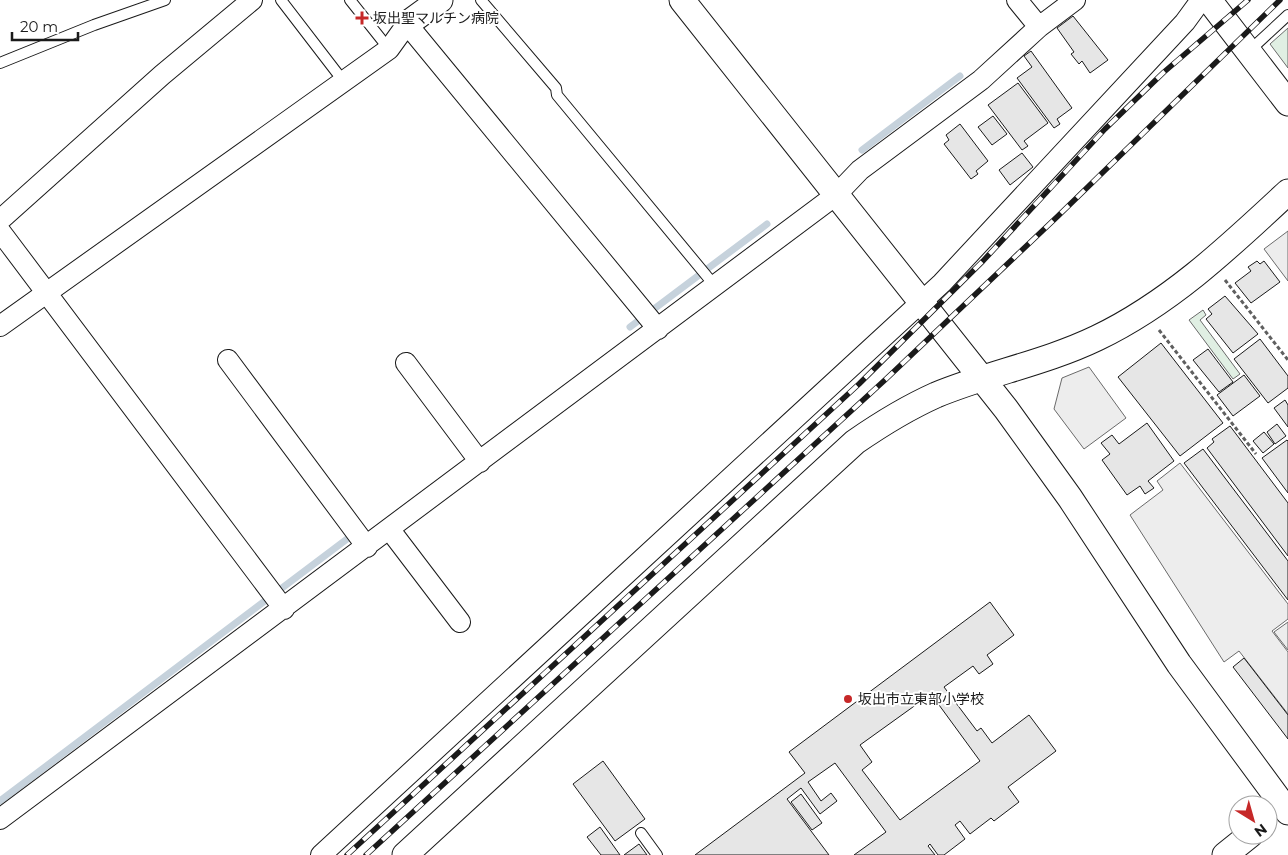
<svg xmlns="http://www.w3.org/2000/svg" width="1288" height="855" font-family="Montserrat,'Noto Sans JP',sans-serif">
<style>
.green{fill:#e0efe3;stroke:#6a6a6a}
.parking{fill:#ededed;stroke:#6a6a6a}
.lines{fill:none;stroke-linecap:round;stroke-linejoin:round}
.stream{stroke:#c6d2dc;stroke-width:7}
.building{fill:#e6e6e6;stroke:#1a1a1a;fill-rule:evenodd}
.service-casing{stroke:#1a1a1a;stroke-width:12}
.minor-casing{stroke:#1a1a1a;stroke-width:22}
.tertiary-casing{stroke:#1a1a1a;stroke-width:27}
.path{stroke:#5f5f5f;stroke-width:3;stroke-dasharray:4 2.5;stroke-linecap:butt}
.service{stroke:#fff;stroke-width:10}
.minor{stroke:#fff;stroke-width:20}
.tertiary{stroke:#fff;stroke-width:25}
.rail-casing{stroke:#1a1a1a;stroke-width:5.5}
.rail{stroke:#fff;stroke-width:4;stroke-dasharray:11;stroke-linecap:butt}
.poi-dot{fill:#c62828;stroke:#fff;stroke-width:2}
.labels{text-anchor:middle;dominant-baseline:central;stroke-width:4;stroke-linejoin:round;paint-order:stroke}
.poi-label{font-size:14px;fill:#1a1a1a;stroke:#fff;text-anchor:start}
</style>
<rect width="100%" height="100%" fill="#fff"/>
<!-- green -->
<path class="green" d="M1288 28V68L1270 44Z
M1203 310 1206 315 1200 320 1240 374 1233 379 1189 320Z"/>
<!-- parking -->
<path class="parking" d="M1288 231V281L1264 249Z
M1089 367 1126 418 1084 449 1054 409 1062 378Z
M1180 463 1288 604V619L1272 631 1288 652V714L1239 651 1224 662 1130 515 1163 490 1157 481Z
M1288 622V650L1274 632Z"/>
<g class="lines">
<!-- stream -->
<path class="stream" d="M862 150 960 76
M630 327 767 224
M0 801 351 536"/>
</g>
<!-- building -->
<path class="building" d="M1073 16 1108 60 1090 73 1082 61 1079 64 1071 54 1074 52 1057 28Z
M1031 51 1072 108 1057 119 1060 124 1054 128 1017 78 1032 67 1024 56Z
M1018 83 1048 123 1024 141 1028 146 1022 150 988 105Z
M993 116 1007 134 992 145 978 127Z
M960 124 988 161 976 171 978 174 971 179 944 144 949 140 946 135Z
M1022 153 1033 167 1010 185 999 170Z
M1257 261 1260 264 1264 261 1280 282 1251 303 1235 283 1251 271 1248 267Z
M1225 296 1258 334 1233 353 1206 319 1212 314 1208 309Z
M1260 339 1288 376V388L1268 403 1234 359Z
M1161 343 1223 423 1180 456 1118 377Z
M1208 349 1233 382 1219 392 1193 360Z
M1244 375 1260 396 1233 416 1217 395Z
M1285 400 1288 405V427L1274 408Z
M1147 423 1174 461 1148 481 1154 488 1145 494 1140 486 1127 495 1102 460 1110 454 1101 443 1112 435 1119 444Z
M1277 424 1286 436 1275 444 1267 432Z
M1230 426 1288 503V556L1207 448 1214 442 1212 439Z
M1264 432 1274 444 1263 453 1253 441Z
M1287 440 1288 441V493L1262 458Z
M1203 449 1288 561V600L1184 463Z
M990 602 1014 635 987 655 993 664 979 674 973 666 944 687 977 731 981 728 992 743 1029 715 1056 751 1008 787 1019 802 994 821 991 818 970 834 960 821 955 825 965 839 944 855H938L930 844 928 846 935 855H854L886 832 835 763 808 782 821 801 831 793 837 801 820 814 801 788 787 799 829 855H695L805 773 789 752ZM931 694 980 761 900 820 862 770 872 762 860 745Z
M1244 658 1288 715V739L1233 667Z
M603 761 645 819 615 841 573 784Z
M801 794 822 823 812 830 791 802Z
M600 827 620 855H601L587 837Z
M639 844 647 855H624Z"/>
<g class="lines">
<!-- service casing -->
<g class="service-casing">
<path id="service" d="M281 0 344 82
M350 0 389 49
M481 0 556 88 557 95 715 286
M1248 52 1288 15
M0 63 94 25 165 0
M641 833 657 855"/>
</g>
<!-- minor casing -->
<g class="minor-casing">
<path id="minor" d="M1017 0 1039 27
M0 220 162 75 252 0
M0 231 284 609
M0 326 389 49 407 24 658 329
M228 360 367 547
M406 363 480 462
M390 530 460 622
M0 819 836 195 860 170 981 80 1039 27 1075 0
M321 855 942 283 1185 22 1201 0"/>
</g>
<!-- tertiary casing -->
<g class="tertiary-casing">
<path id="tertiary" d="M682 0 1006 409 1070 498 1179 664 1288 812
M1209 0 1288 103
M407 24 440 0
M405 855 855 442C881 424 907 408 936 395 989 373 1045 363 1097 338 1170 303 1229 247 1288 192
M1225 855 1250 835"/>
</g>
<!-- path -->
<path class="path" d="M1225 280 1288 360
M1159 330 1256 454"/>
<!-- service -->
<use href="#service" class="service"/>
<!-- minor -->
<use href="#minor" class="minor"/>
<!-- tertiary -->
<use href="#tertiary" class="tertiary"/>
<!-- rail casing -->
<g class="rail-casing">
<path id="rail" d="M347 855 859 384 983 261 1105 129 1164 72 1248 0
M366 855 886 379 1058 216 1280 0"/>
</g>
<!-- rail -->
<use href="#rail" class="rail"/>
</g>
<!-- markers -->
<g class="poi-dot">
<path d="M359.5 10.5h5v5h5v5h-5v5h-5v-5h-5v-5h5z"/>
<circle cx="848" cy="699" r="5"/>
</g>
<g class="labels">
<!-- poi labels -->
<g class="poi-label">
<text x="373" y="18">坂出聖マルチン病院</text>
<text x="858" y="699">坂出市立東部小学校</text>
</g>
</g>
<!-- north arrow -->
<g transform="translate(1253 820) rotate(143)"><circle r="24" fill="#ffffff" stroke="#a3a3a3"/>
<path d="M0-4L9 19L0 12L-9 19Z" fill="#c62828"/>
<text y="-8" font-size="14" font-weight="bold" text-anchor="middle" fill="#1a1a1a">N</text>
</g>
<!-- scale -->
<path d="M12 32v8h66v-8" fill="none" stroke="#1a1a1a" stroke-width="2.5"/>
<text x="20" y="32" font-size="15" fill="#1a1a1a" stroke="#ffffff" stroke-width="4" paint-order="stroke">20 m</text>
</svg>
